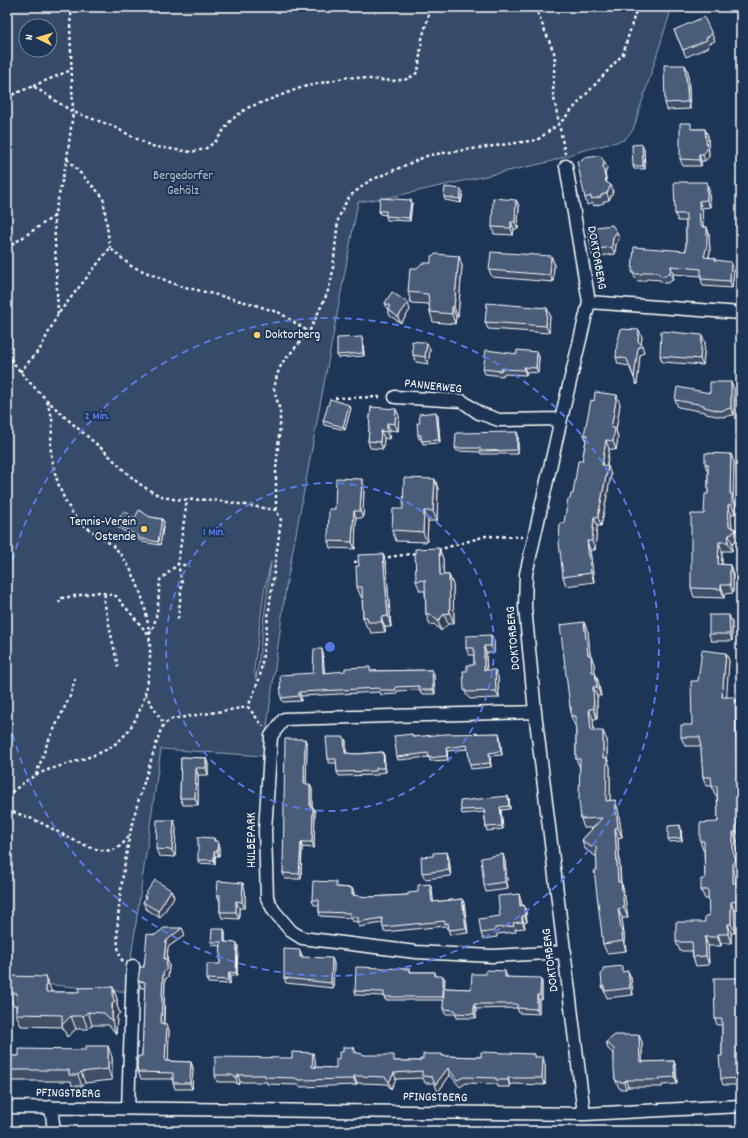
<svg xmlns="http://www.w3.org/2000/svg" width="748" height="1138" font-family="Dekko,sans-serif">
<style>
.green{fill:#364b69;stroke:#9aa5b4;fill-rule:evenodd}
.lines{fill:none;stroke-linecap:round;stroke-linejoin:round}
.street-casing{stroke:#fff;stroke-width:15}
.path{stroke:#fff;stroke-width:2.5;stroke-dasharray:3 3;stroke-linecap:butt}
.street{stroke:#1d3557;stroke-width:12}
.wall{fill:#405068;stroke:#fff}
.shaded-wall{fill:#344155;stroke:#fff}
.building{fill:#4a5d79;stroke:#fff}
.ring{fill:none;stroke:#567ae2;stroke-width:2;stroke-dasharray:7 5}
.poi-dot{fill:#ffd166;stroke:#1d3557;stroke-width:1.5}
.labels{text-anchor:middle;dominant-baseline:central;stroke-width:4;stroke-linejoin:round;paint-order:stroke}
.park-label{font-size:13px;fill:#b9c0ca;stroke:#1d3557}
.street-label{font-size:13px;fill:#fff;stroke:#1d3557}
.poi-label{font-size:13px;fill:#fff;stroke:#1d3557;text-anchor:start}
.centre{fill:#567ae2;stroke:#1d3557;stroke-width:2}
.ring-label{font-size:12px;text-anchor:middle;font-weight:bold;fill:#567ae2;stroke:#1d3557;stroke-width:4;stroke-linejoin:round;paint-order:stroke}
</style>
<rect width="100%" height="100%" fill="#1d3557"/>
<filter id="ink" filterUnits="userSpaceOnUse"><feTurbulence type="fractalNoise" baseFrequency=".025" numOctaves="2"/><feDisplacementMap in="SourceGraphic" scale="8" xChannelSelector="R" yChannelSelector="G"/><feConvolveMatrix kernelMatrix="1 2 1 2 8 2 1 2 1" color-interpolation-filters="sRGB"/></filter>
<g filter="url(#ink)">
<!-- green -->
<path class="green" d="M7 7H672L633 130 624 140 581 151 549 162 391 197 358 202 286 587 263 756 161 749 131 958 132 992 7 981ZM26 26H50V50H26ZM271 562 256 679 254 669 264 592Z"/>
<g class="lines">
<!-- street casing -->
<g class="street-casing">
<path id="street" d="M566 166 589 302 561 419 526 574 525 607 535 712 584 1114
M589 302 741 313
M395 397 462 401 479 413 499 420 561 419
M535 712 284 719 271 736 265 831 267 898 274 911 291 931 302 938 416 952 492 956 565 952
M7 1107 584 1114 741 1106
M51 1107 54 1131
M128 1108 133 966"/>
</g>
<!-- path -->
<path class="path" d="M535 7 555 55 553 93 565 154
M33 86 71 70
M7 97 33 86 73 112 110 125 151 146 191 152 205 149 216 141 231 120 247 108 303 87 348 77 392 81 408 79 418 72 422 39 431 7
M67 159 103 197 110 248
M7 248 53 217
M58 314 54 217 67 159 73 112 70 24 72 7
M7 354C33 391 67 419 101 448 122 467 140 491 168 498 181 501 197 499 211 500 232 502 255 507 276 510L281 520 260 677 248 707 263 726
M20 372 40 349 58 314 110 248 131 266 177 285 249 303 280 313 309 332
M335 398 383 397
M276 510V470L280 425V411L274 389 277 375 282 363 309 332 327 294 332 277 338 220 343 207 350 196 369 181 429 155 537 140 560 123 623 54 637 7
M438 550 486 536 523 537
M382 558 417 553
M354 562 362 561
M105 594 104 601 118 667
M60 603 59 600 62 598 99 592 116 596 149 635C159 619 158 598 160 580L178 564 187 499
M178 619 182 583 178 564 189 566
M145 694 164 724
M36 775 47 744 71 694 75 679
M7 796C16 789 26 780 36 775 62 762 100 760 122 738 164 694 156 594 117 550 102 534 82 530 70 509 60 493 53 470 51 452 50 441 53 429 52 418 51 413 48 407 47 401
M7 810C15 813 23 815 30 818 52 826 90 855 113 850 120 848 124 842 129 837
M123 961C108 948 128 841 133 820 141 790 151 761 160 732L164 724 172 719 248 707"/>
<!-- street -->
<use href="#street" class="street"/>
</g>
<!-- wall -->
<path class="wall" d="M698 7H710L701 12Z
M674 30 712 34 715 41 708 44 709 47 686 57Z
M685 65 688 72 690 109 667 110 665 103Z
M693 129H705L708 136 709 157 705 161H701V166H683L680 159Z
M644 148 645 169H634L633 166Z
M583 160 607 168 605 174 607 183 613 192 609 200 603 202 604 203 594 206 593 203 587 205 585 198Z
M709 190 710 207 702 208 703 226V227H707L709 234 710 252 709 257 734 269 732 288 703 286 701 279V276L673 274V280L668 283H663L660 280 648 279 643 281H638L635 278 632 271 686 251V221H678L675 214Z
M463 192 461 203 445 200 444 197Z
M411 200 412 203 410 221 387 220 386 216V215L380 214 379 211Z
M516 200 519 206 518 229H514L513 235 494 234 492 227Z
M619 239 616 244 615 254 593 257 591 250Z
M459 256 462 266 458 317H456L455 324 433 322 430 312 429 304 411 303 408 292 417 268 431 263Z
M551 256 554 263 553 282 492 277 489 270Z
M385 303 410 310 401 323 390 316Z
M550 315 549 333 488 329 485 322Z
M362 337 363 340 364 356 338 358 337 355Z
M642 337 641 344 644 352 640 355 637 385 629 366 618 364 616 357Z
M705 342 703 365 662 362 660 356Z
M427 343 430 350 428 364 416 362 413 355Z
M537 352 539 357 538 373 526 372V375L503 374V376L485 374 483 369 517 354Z
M731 382 734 389V415L722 417 706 414 705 412 678 407 675 400 710 393Z
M620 404 616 430 618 437 616 450 609 449 607 466 611 475 601 526H597L595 550H590L594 582 566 586 563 577 564 523 570 499 573 494 582 461 586 440 584 435Z
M349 405 351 408 345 430 324 425 323 421Z
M371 407 399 416 398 431 390 430 389 439 384 438 383 449 370 448 368 441Z
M438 416 440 443 423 444 421 438 419 439 418 435 420 423Z
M517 432 518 435V454H481L480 452 457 451 455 448Z
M734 462 733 498 735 503V514H731L732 528 737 530 740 539 732 543V551H722V564L730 565 733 574V593L724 594V598L694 597 691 588 708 494V473L705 464Z
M435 479 438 489 437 521H428L427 542 396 541 392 530 403 509Z
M364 486 363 518H356L355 549 330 548 328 541 335 509Z
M150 517 162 519 164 522 160 545 143 542 117 527 116 523 135 518Z
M439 548 443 559V575H449L453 585 454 624H448L441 631 434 624 430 625 426 614 425 591H420L416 581Z
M386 564 391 627H385V632L371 633 369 628H367L363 617 362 597H361L357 587Z
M732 622V641H711L709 634Z
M588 632 590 655 594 664 595 672 598 681 601 696H597V719H593L594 731 607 740V758L610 767V800L618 809 622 837 618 838 621 882 624 891 628 918H622L626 951 607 953 603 944 597 870V856H595L585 849 582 840 593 828H584L581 819 580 768 576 759V726H575L571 716V712L570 707Z
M491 635 494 642V653H486L487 670 498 677 499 698 470 699 467 696 464 689 467 671 474 665V655H469L466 648Z
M323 653 324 673 371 671 432 670 434 674 435 694H421L419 690 397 691V694L381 695 380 692 301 696V701L283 702 281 698 313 673Z
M726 653 729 661 726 697 739 706 741 820 740 841 737 840V861L739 868 736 872V883L740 892V910H734L735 933H731V943H721V946H708L709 965 696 966 693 957 692 951H680L676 942 705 922 709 916V899H705L701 890 705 879 704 850H703L700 841 718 822 717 795H715L712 786H706L703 777 701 746H685L681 737 692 725 698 681Z
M499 733 500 737 502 755 490 756 491 767 471 769 470 765 468 749 447 751 448 760 430 761 429 757 398 760 397 757 412 734 413 737Z
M344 737 346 741V753L356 754 383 752 384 756 386 772 378 773V775L339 776 337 772V763H329L328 759Z
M305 739 307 745 306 784 312 789V807H313L315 812 314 848 302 847 301 879H285L283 873Z
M181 757 206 758 208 764V775H198V805H183L180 798Z
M508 796 509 799 510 809 501 810 503 829 487 831 486 827 484 812 462 814 461 810Z
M680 825 681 829 682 841 670 842 668 839Z
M176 827 175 857 159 856 156 849Z
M214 838 215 841 219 844V856H215V864L199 863 198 860Z
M433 856 449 858 451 876 425 879 422 873Z
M505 861 508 889 486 892 484 885Z
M338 887 352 888 354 893V896L368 897 408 895 432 889 433 902 462 899 464 903 468 933 450 935 448 929H447L446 926 384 932 383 927 382 923 359 927 358 922 352 921 351 918 320 916 319 912V905H314L312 900Z
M171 890 174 897 160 918 146 909 143 902 145 899 144 896Z
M245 890V908H239V919L222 918 220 912V902L217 895Z
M521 900 522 906 524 905 526 912 527 922 524 923 525 928 515 929 516 932 497 934V937L483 939 481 933Z
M182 928 185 935 168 947 167 959 169 966 168 977 165 979 164 1024 169 1030 168 1061 191 1062 193 1068 192 1089H175L173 1083V1079H141L138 1072 142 1056 145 988H141L138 981 155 935Z
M224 929 225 933V942L237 943 238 946 237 976H230V984L208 983 207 979 220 964 221 946 212 945 211 942Z
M302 955V957L334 963 333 988 286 983 284 978Z
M410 969 411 972H435L436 976 445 979 444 988 471 989 486 974 505 971 507 977 542 982V1000H539V1014L519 1013 517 1008 476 1009V1018H457L456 1014H445L443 1009 444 1000H385L384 996 356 995 355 991Z
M628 971 631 978 633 995 607 998 602 986 624 972Z
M741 978V1085H723L721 1079 722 1056V1025H717L715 1019Z
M113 987 117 999V1006L120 1013 117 1016 116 1034 109 1025H92L88 1029H76L67 1037 63 1027 21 1026 16 1014V1006L13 1005 9 993 51 990V992H79Z
M606 1042H642V1062L674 1061 676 1068 677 1084 662 1085V1087H628L626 1089H620L618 1086 615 1079 614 1054 608 1049Z
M354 1047 356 1053 363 1055 396 1061H420L423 1059 443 1056 481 1057 534 1054 535 1057 545 1064V1085L513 1084 510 1085V1087H498L497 1084 466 1083 460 1087 450 1075 438 1092 435 1083H425L423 1078 396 1079 391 1089 387 1084 360 1083H357L356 1085 301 1087 298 1085 267 1084V1082H240L238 1085 235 1082H217L215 1075 292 1058 315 1059V1067L336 1068 339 1059 343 1052Z
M7 1056 112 1057V1080L85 1083 82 1086H72L71 1081H7Z"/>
<!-- shaded-wall -->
<path class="shaded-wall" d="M685 65 688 72 690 109 688 102Z
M705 129 708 136 709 157 705 161 703 154Z
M642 144 644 148 645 169 643 166Z
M699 154 701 161V166L699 160Z
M604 161 607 168 605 174 608 189 606 182 603 167Z
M707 182 709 190 710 207 707 200Z
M611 185 613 192 609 200 607 193Z
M461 189 463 192 461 203 460 199Z
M411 200 412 203 410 221 409 218Z
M516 200 519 206 518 229 515 222Z
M699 201 702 208 703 226 705 232 700 225Z
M511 222 514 229 513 235 511 228Z
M707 227 709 234 710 252 707 264 704 257Z
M617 232 619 239 616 244 615 254 612 247 613 237Z
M459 256 462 266 458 317 454 307Z
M551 256 554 263 553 282 550 275Z
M731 262 734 269 732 288 730 281Z
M671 266 673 274V280L670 273Z
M408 303 410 310 401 323 398 317Z
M452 307 456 317 455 324 452 314Z
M547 308 550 315 549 333 546 326Z
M639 330 642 337 641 346 642 345 644 352 640 355 637 385 634 378Z
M702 335 705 342 703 365 700 359Z
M362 337 363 340 364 356 363 353Z
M427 343 430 350 428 364 425 357Z
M537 352 539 357 538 373 536 368Z
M524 367 526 372V375L524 370Z
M731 382 734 389V415L731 408Z
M617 395 620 404 616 430 618 437 616 450 613 441 611 428Z
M349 405 351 408 345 430 343 427Z
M396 409 399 416 398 431 395 424Z
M436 412 438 416 440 443 439 440Z
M387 423 390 430 389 439 387 432Z
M381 431 384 438 383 449 380 442Z
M517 432 518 435V454L517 450Z
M606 440 609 449 605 474 602 465Z
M731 454 734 462 733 498 735 503V514L732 505 730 494Z
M608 466 611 475 601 526 598 517Z
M362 479 364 486 363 518 360 511Z
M435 479 438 489 437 521 433 511Z
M728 505 731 514 732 533 729 526Z
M354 511 356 518 355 549 352 542Z
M424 511 428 521 427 542 423 532Z
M594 517 597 526 595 550 592 541Z
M162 519 164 522 160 545 158 542Z
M729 535 732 543V551L728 542Z
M587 541 590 550 594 582 591 573Z
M719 542 722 551 721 573 718 564Z
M439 548 443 559 444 586 440 575Z
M383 554 386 564 391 627 388 616Z
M730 565 733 574V593L730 585Z
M449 575 453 585 454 624 450 613Z
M721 585 724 594V598L721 589Z
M444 614 448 624 441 631 438 621Z
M729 615 732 622V641L730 634Z
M381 617 385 627V632L382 622Z
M584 622 588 632 591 665 588 655Z
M491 635 494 642V653L491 646Z
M484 646 486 653 487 677 484 670Z
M322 649 323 653 325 677 323 673Z
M726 653 729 661 726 706 722 697Z
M591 655 594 664 596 682 592 672Z
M432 670 434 674 435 694 433 690Z
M495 670 498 677 499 698 496 691Z
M595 672 598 681 601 696 597 687Z
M593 687 597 696V719L594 709Z
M299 692 301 696V701L299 696Z
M735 697 739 706 741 820 740 841 737 832Z
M589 709 593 719 594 740 591 731Z
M603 731 607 740V758L610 767V810L606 801 603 758Z
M499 733 500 737 502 755 501 751Z
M344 737 346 741V757L345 753Z
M305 739 307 745 306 789 304 784Z
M446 748 447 751 448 760 447 756Z
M383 752 384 756 386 772 384 768Z
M489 753 490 756 491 767 490 763Z
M206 758 208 764V775L206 768Z
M196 768 198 775V805L195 798Z
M310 784 312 789V812L310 807Z
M508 796 509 799 510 809 509 806Z
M615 800 618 809 622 837 618 828Z
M313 807 315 812 314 848 312 842Z
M500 807 501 810 503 829 502 826Z
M174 820 176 827 175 857 172 850Z
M680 825 681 829 682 841 681 838Z
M615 828 618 838 621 892 618 882Z
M733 832 737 840V861L739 868 736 872V892L733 883Z
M218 841 219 844V856L217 852Z
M301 842 302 847 301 879 299 874Z
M214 852 215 856V864L214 860Z
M447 852 449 858 451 876 449 870Z
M503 854 505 861 508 889 505 882Z
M621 882 624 891 628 918 624 908Z
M243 883 245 890V908L242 902Z
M737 883 740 892V910L737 901Z
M430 884 432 889 434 907 432 902Z
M352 888 354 893 353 900 352 895Z
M171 890 174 897 160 918 158 911Z
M519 894 521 900 522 912 520 906Z
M462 899 464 903 468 933 466 928Z
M236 901 239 908V919L236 912Z
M731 902 734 910 735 933 731 924Z
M524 905 526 912 527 922 525 916Z
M618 909 622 918 626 951 623 941Z
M522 916 524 923 525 928 522 922Z
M728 924 731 933V943L728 934Z
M182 928 185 935 168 947 167 959 169 966 168 977 165 979 163 1030 161 1024 163 973 166 941Z
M224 929 225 933V946L224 942Z
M718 934 721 943V946L718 937Z
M705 937 708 946 709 965 706 956Z
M237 943 238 946 237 976 236 973Z
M300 950 302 955V962L300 957Z
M332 958 334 963 333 988 331 983Z
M628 971 631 978 633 995 630 988Z
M229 972 230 976V984L228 980Z
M443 976 445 979 444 1000 443 997Z
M46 977 51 990 50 1004 46 992Z
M541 978 542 982V1000L540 995Z
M113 987 117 999V1006L120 1013 117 1016 116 1034 112 1021Z
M537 995 539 1000V1014L537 1009Z
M474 1004 476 1009V1018L474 1014Z
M88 1012 92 1025 88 1029 83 1016Z
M71 1016 76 1029 67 1037 62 1025Z
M167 1024 169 1030 168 1067 165 1061Z
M639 1035 642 1042V1069L640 1062Z
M108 1046 112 1057V1080L108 1069Z
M313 1053 315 1059V1074L312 1067Z
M543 1057 545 1064V1085L542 1078Z
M674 1061 676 1068 677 1084 675 1077Z
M191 1062 193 1068 192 1089 190 1083Z
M448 1068 450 1075 438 1092 435 1085Z
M81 1072 85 1083 82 1086 78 1075Z
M394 1073 396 1079 391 1089 389 1082Z
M238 1075 240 1082 238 1085 236 1078Z
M354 1076 357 1083 356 1085 354 1079Z
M508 1078 510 1085V1087L508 1080Z
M626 1080 628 1087 626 1089 624 1082Z"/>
<!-- building -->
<path class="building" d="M704 17 712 34 706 38 707 40 683 50 674 30Z
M664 65H685L688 102 665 103Z
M680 123H691V129H705L707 150 703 154H699V160L680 159Z
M642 144 643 166H633L632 145Z
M600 156 604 161 603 167 606 182 611 185 607 193 601 195V197L591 199V196L585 198 577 161 583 160V158Z
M674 182H707V200L699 201 700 225H702V227H707V245L704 257 715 258V260L731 262 730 281 701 279V269L671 266 670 273 665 276H661L657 272H646L641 274H636L632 271 634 247 686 251V214H675Z
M445 187 461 189 460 199 444 197Z
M380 198 411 200 409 218 386 216V211H379Z
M493 198 516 200 515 222H511V228L492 227Z
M612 225 617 232 613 237 612 247 591 250 588 228Z
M491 252 551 256 550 275 489 270Z
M436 254 459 256 454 307H452V314L430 312 428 294 408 292 410 268H417L422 263H431V256Z
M392 292 408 303 398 317 388 309 390 306 385 303Z
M487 303 547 308 546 326 485 322Z
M621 329 639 330 638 341 642 345 638 348 634 378 627 359 616 357 617 344Z
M661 331 702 335 700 359 660 356Z
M362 337 363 353 337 355V338Z
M412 341 427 343 425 357 413 355Z
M486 350 517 354V350L537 352 536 368 524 367V370L501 369V371L483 369Z
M710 382H731V408L720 411 704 407V405L675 400 677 387 710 393Z
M595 392 617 395 611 428H615L613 441 606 440 602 465 608 466 598 517H594L592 541H587L591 573 563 577 559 542 560 523H564L568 499H570L571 494H573L578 461H582L587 435H584L591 400 594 401Z
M330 399 349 405 343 427 323 421Z
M371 407 396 409 395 424 387 423V432L381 431 380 442 368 441Z
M436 412 439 440 421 441V435H418L417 423H420L419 414Z
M517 432V450L480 451V448H455L456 433Z
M705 453 731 454 730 494H732V505H728L729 526 737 530 729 535 728 542H719L718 564 730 565V585H721V589L691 588V514H704L705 494H708V464H705Z
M336 478 362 479 360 511H354L352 542 328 541 329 509H335Z
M404 478 435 479 433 511H424L423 532 392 530 393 509H403Z
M139 510 150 517 162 519 158 542 142 539 116 523 124 511 135 518Z
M439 548 440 575H449L450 613 444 614 438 621 430 614H426L425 580 416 581 415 549Z
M383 554 388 616 381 617 382 622H368L367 617H363L362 587H357L356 566H359L358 555Z
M709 615H729L730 634H709Z
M584 622 588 655H591L592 672H595L597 687H593L594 709H589L591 731H603V758H607L606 801 615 800 618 828H615L618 882H621L624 908 618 909 623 941 603 944 594 870H597L596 846 591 847 582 840 602 818 581 819 579 800 580 759H576V716H571V707H570L560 625Z
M491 635V646H484V670H495L496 691 467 692 464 689 463 671H467V665H474V648H466V636Z
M314 649H322L323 673 345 671V668L370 667V671L432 670 433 690H419V686L395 687 396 690H379V688L299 692V696L281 698 280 675 313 673Z
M702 650 726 653 722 697H735L738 812 737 832H733V852L736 860 733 864V883H737V901L731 902V924H728V934H718V937H705L706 956 693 957 692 942H676V922H705V916H709L708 890H701V879H705L704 841H700V823L718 822 717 786H712L711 777H703L700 737H681V725H692L691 681H698Z
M499 733 501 751 489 753 490 763 470 765 467 745 446 748 447 756 429 758 428 753 397 757 394 736 412 734 413 737 445 734Z
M326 737H344L345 753 356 754 383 752 384 768H376V771L337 772 336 759H328Z
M285 739H305L304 784H310V807H313L312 842H301L299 874 283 873Z
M181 757 206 758V768H196L195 798H180Z
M508 796 509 806 500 807 502 826 486 827 484 809 461 810 460 801Z
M157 820H174L172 850 156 849Z
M680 825 681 838 668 839V826Z
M198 837 214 838V841H218L217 852H214V860H198Z
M447 852 449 870 422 873 421 857 433 856V853Z
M503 854 505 882 484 885 481 858Z
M155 880 171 890 158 911 143 902 146 897 144 896Z
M218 881 243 883 242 902 236 901V912H220V895H217Z
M313 881 336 882V887L352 888V895L368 897 408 895V893L418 892V885L430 884 432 902 462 899 466 928 449 930 448 923 445 924V921L383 927 382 918 358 922V917H350V913L319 912V900H312Z
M519 894 520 906 524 905 525 916H522V922L513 923 514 926 495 928V931L481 933 479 919 500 916 498 896Z
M164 928H182L166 941 164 959H167L166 970 163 973 161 1024H167L165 1061 191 1062 190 1083H173V1073L138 1072 137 1066 138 1056H142L145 982 138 981 140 967H144L147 934 155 935Z
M212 929H224V942L237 943 236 973 229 972 228 980 207 979V964H220L221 942H211Z
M284 949 300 950V957L332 958 331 983 284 978Z
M622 966V972L628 971 630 988 605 991 604 986H602L601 973H603V968Z
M356 967 410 969V972H435V976H443V997H384V992L355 991Z
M486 970 505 971V977L541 978 540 995H537V1009L517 1008V1004H474V1014L455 1013V1010L443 1009 444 988 471 989 472 974H486Z
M9 976 46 977V992H79V988L113 987V998L115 1001 112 1004V1021L104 1013 88 1012 83 1016H71L62 1025V1015L16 1014 17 993H9Z
M714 978H741V1078L721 1079 719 1056H722V1019H715Z
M615 1035H639L640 1062 674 1061 675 1077 660 1078V1080H626L624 1082H618L615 1079 614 1069V1049L606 1042Z
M86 1046H108V1069L81 1072 78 1075H69V1070H7V1056H19V1049L86 1050Z
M343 1047H354L353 1052 363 1054V1055H394V1061H420V1059H423V1054H442V1056L481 1057V1052L534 1054V1057H543L542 1078H508V1080H496V1078L464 1077 457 1080 448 1068 435 1085 432 1077 422 1076V1071L394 1073 389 1082 385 1077 357 1076H354V1079L299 1080 295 1078 265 1077V1075H238L236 1078 232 1075H215V1057L292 1058V1052L313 1053 312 1067 336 1068V1059H339V1052H343Z
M125 1129 122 1131H102Z
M715 1129H741V1131H688Z
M7 1130 18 1131H7Z"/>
</g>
<!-- distance rings -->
<g class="ring">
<circle cx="330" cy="647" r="164"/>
<path d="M7 584A329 329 0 1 1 7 710"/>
</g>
<!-- markers -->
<g class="poi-dot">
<circle cx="257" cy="335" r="4"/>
<circle cx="144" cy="529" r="4"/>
</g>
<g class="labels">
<!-- park labels -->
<g class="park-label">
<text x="183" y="176">Bergedorfer<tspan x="183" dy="15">Gehölz</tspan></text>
</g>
<!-- street labels -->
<g class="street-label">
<text transform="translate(596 258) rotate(80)">DOKTORBERG</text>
<text transform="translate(433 387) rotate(6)">PANNERWEG</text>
<text transform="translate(514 638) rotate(-95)">DOKTORBERG</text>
<text transform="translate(252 840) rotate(-90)">HULBEPARK</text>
<text transform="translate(551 960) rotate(-97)">DOKTORBERG</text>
<text transform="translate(68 1094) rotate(1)">PFINGSTBERG</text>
<text transform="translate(435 1098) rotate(1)">PFINGSTBERG</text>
</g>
<!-- poi labels -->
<g class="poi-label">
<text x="265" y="335">Doktorberg</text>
<text x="136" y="522" text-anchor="end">Tennis-Verein<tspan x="136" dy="15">Ostende</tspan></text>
</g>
</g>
<circle cx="330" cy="647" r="6" class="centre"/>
<g class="ring-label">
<text x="97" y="419">2 Min.</text>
<text x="214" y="535">1 Min.</text>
</g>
<!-- margin -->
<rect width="748" height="1138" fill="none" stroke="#1d3557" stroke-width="24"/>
<rect x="12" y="12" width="724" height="1114" fill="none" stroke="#fff" stroke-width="1.5" filter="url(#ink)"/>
<!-- north arrow -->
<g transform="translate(38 38) rotate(275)"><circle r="19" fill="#1d3557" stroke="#77869a"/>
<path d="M0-3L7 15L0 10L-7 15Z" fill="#ffd166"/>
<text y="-6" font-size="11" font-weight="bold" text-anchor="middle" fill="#ffffff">N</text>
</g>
</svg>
